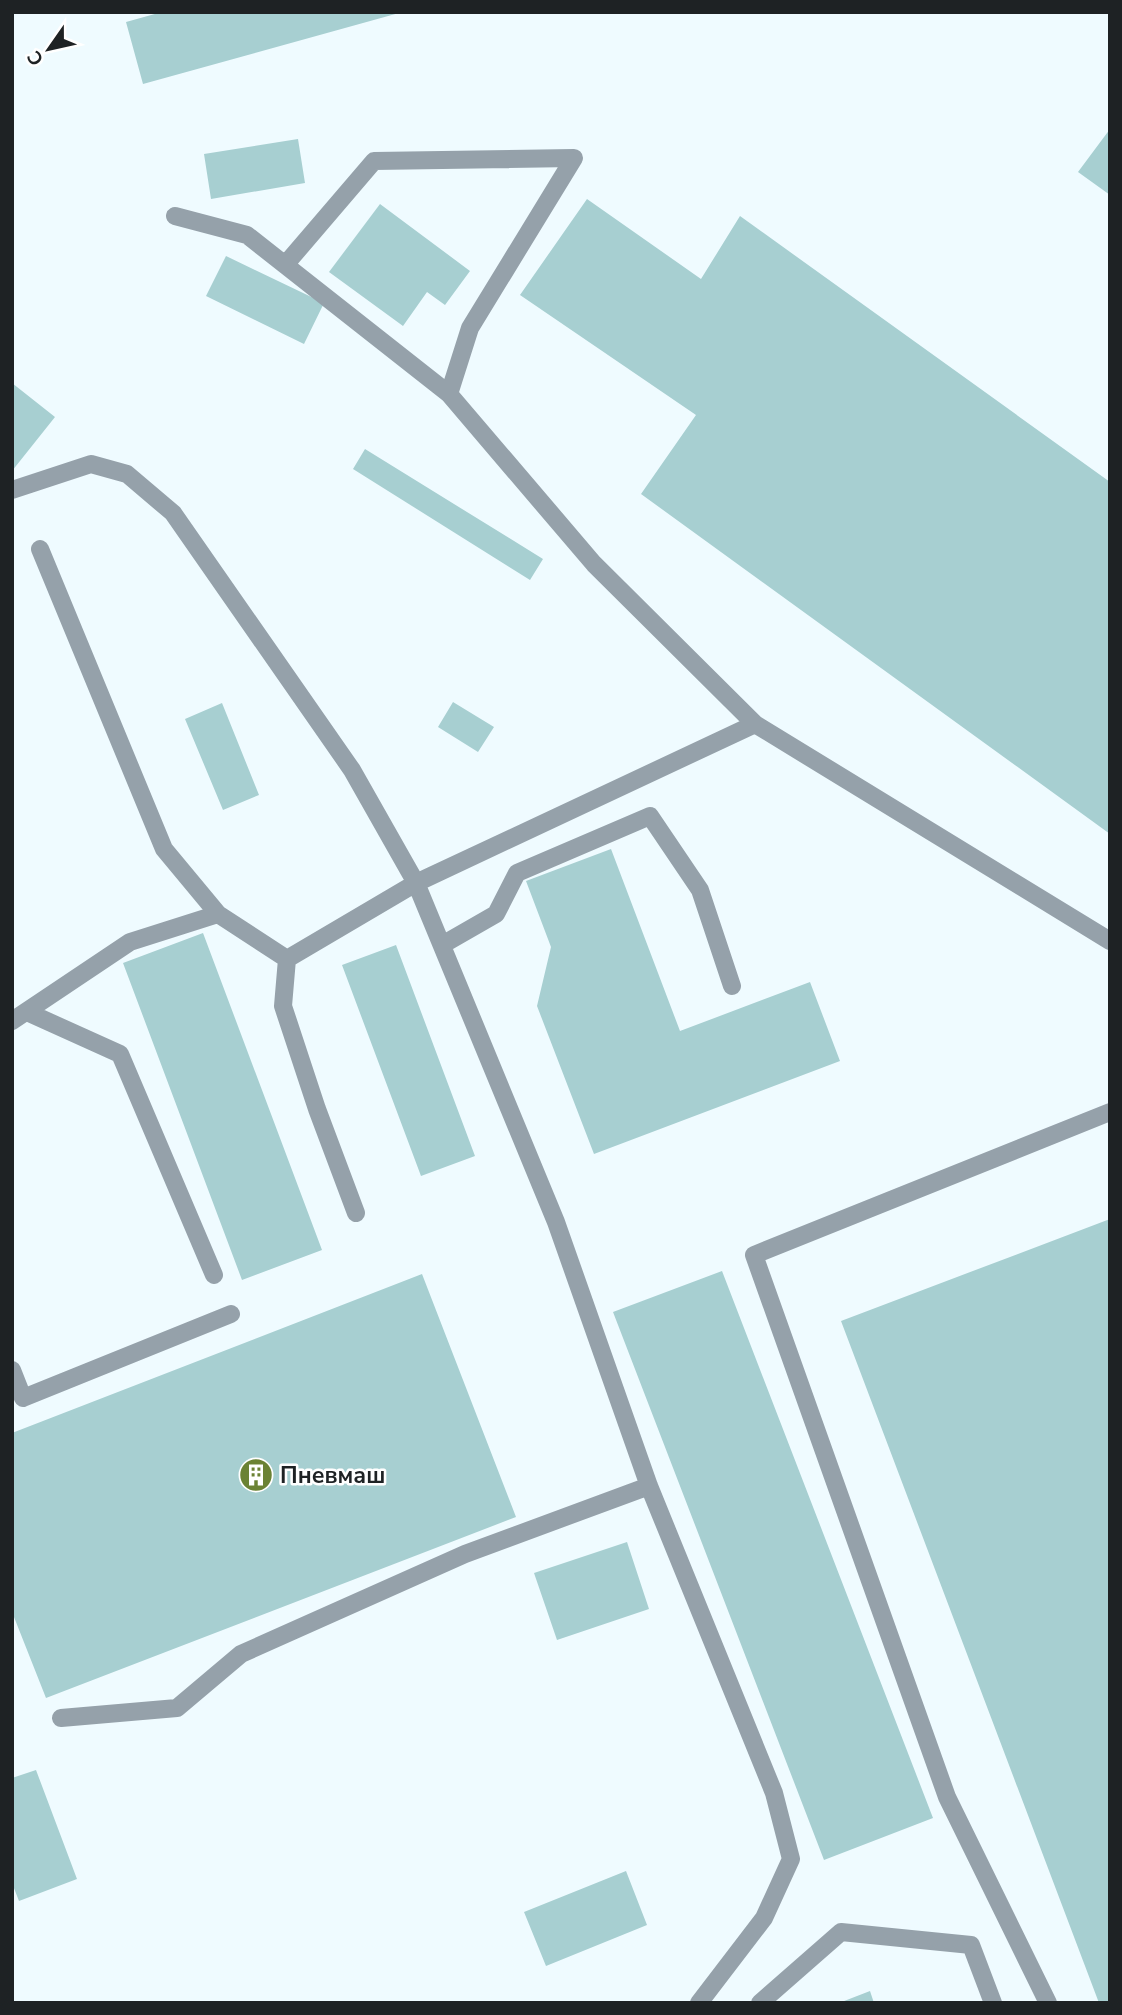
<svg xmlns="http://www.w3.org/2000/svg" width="1122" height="2015" font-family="'Nunito Sans',sans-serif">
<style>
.building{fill:#a7cfd1}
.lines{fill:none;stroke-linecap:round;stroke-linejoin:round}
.minor{stroke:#95a1aa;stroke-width:18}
.labels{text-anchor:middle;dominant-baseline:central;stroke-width:5;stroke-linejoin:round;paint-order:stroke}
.poi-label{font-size:23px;font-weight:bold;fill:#1e2224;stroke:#fff;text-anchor:start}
</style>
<rect width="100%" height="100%" fill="#effbff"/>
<!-- building -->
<path class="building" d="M162 12H399V13L143 84 126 22Z
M1110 129V195L1078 172Z
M298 139 305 183 211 199 204 154Z
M587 199 701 279 740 216 1110 482V834L641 494 696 415 520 295Z
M380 204 470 271 445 305 427 292 403 326 329 272Z
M226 256 324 303 304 344 206 296Z
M12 383 55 417 12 471Z
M365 449 543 559 530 580 353 469Z
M453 702 494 727 478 752 438 727Z
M222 703 259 795 223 810 185 719Z
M611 849 680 1031 810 982 840 1061 594 1154 537 1006 551 947 526 881Z
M203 933 322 1250 242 1280 123 963Z
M396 945 475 1156 421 1176 342 965Z
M1110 1219V2003H1099L841 1321Z
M722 1271 933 1818 824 1860 613 1312Z
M422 1274 516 1517 46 1698 12 1612V1433Z
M627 1542 649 1609 557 1640 534 1573Z
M36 1770 77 1879 19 1901 12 1883V1778Z
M626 1871 647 1925 546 1966 524 1912Z
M870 1991 874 2003H839Z"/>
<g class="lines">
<!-- minor -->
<path class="minor" d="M175 216 247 235 449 394 594 564 755 724 1110 941
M285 265 374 161 574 158 470 328 449 394
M12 490 91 464 127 474 173 513 352 770 416 883 556 1222 649 1486 774 1793 791 1859 764 1918 699 2003
M40 549 164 849 218 914
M442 945 496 914 517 873 650 816 700 890 732 986
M27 1012 120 1054 214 1275
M12 1021 130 942 218 914 287 959
M356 1213 317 1109 283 1006 287 959 416 883 755 724
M12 1370 23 1398 231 1314
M61 1718 177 1708 241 1654 465 1554 649 1486
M760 2003 841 1932 971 1945 993 2003
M1048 2003 947 1797 754 1255 1110 1112"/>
</g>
<!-- icons -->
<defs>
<g id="building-disc" transform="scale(1.75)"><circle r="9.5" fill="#6b8234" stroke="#fff"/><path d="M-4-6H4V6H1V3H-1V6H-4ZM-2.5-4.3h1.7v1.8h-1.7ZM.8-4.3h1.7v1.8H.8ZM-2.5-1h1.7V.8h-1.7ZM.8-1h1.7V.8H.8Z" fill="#fff"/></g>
</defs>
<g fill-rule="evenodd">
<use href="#building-disc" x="256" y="1475"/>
</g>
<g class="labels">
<!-- poi labels -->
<g class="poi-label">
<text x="280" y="1475">Пневмаш</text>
</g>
</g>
<!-- border -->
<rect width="1122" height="2015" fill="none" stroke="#1e2224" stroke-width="28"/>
<!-- north arrow -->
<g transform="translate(49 49) rotate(236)" stroke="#ffffff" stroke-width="5" paint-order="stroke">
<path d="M0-5L12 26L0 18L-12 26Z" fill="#1e2224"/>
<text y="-10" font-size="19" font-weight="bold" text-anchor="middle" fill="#1e2224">С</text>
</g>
</svg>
